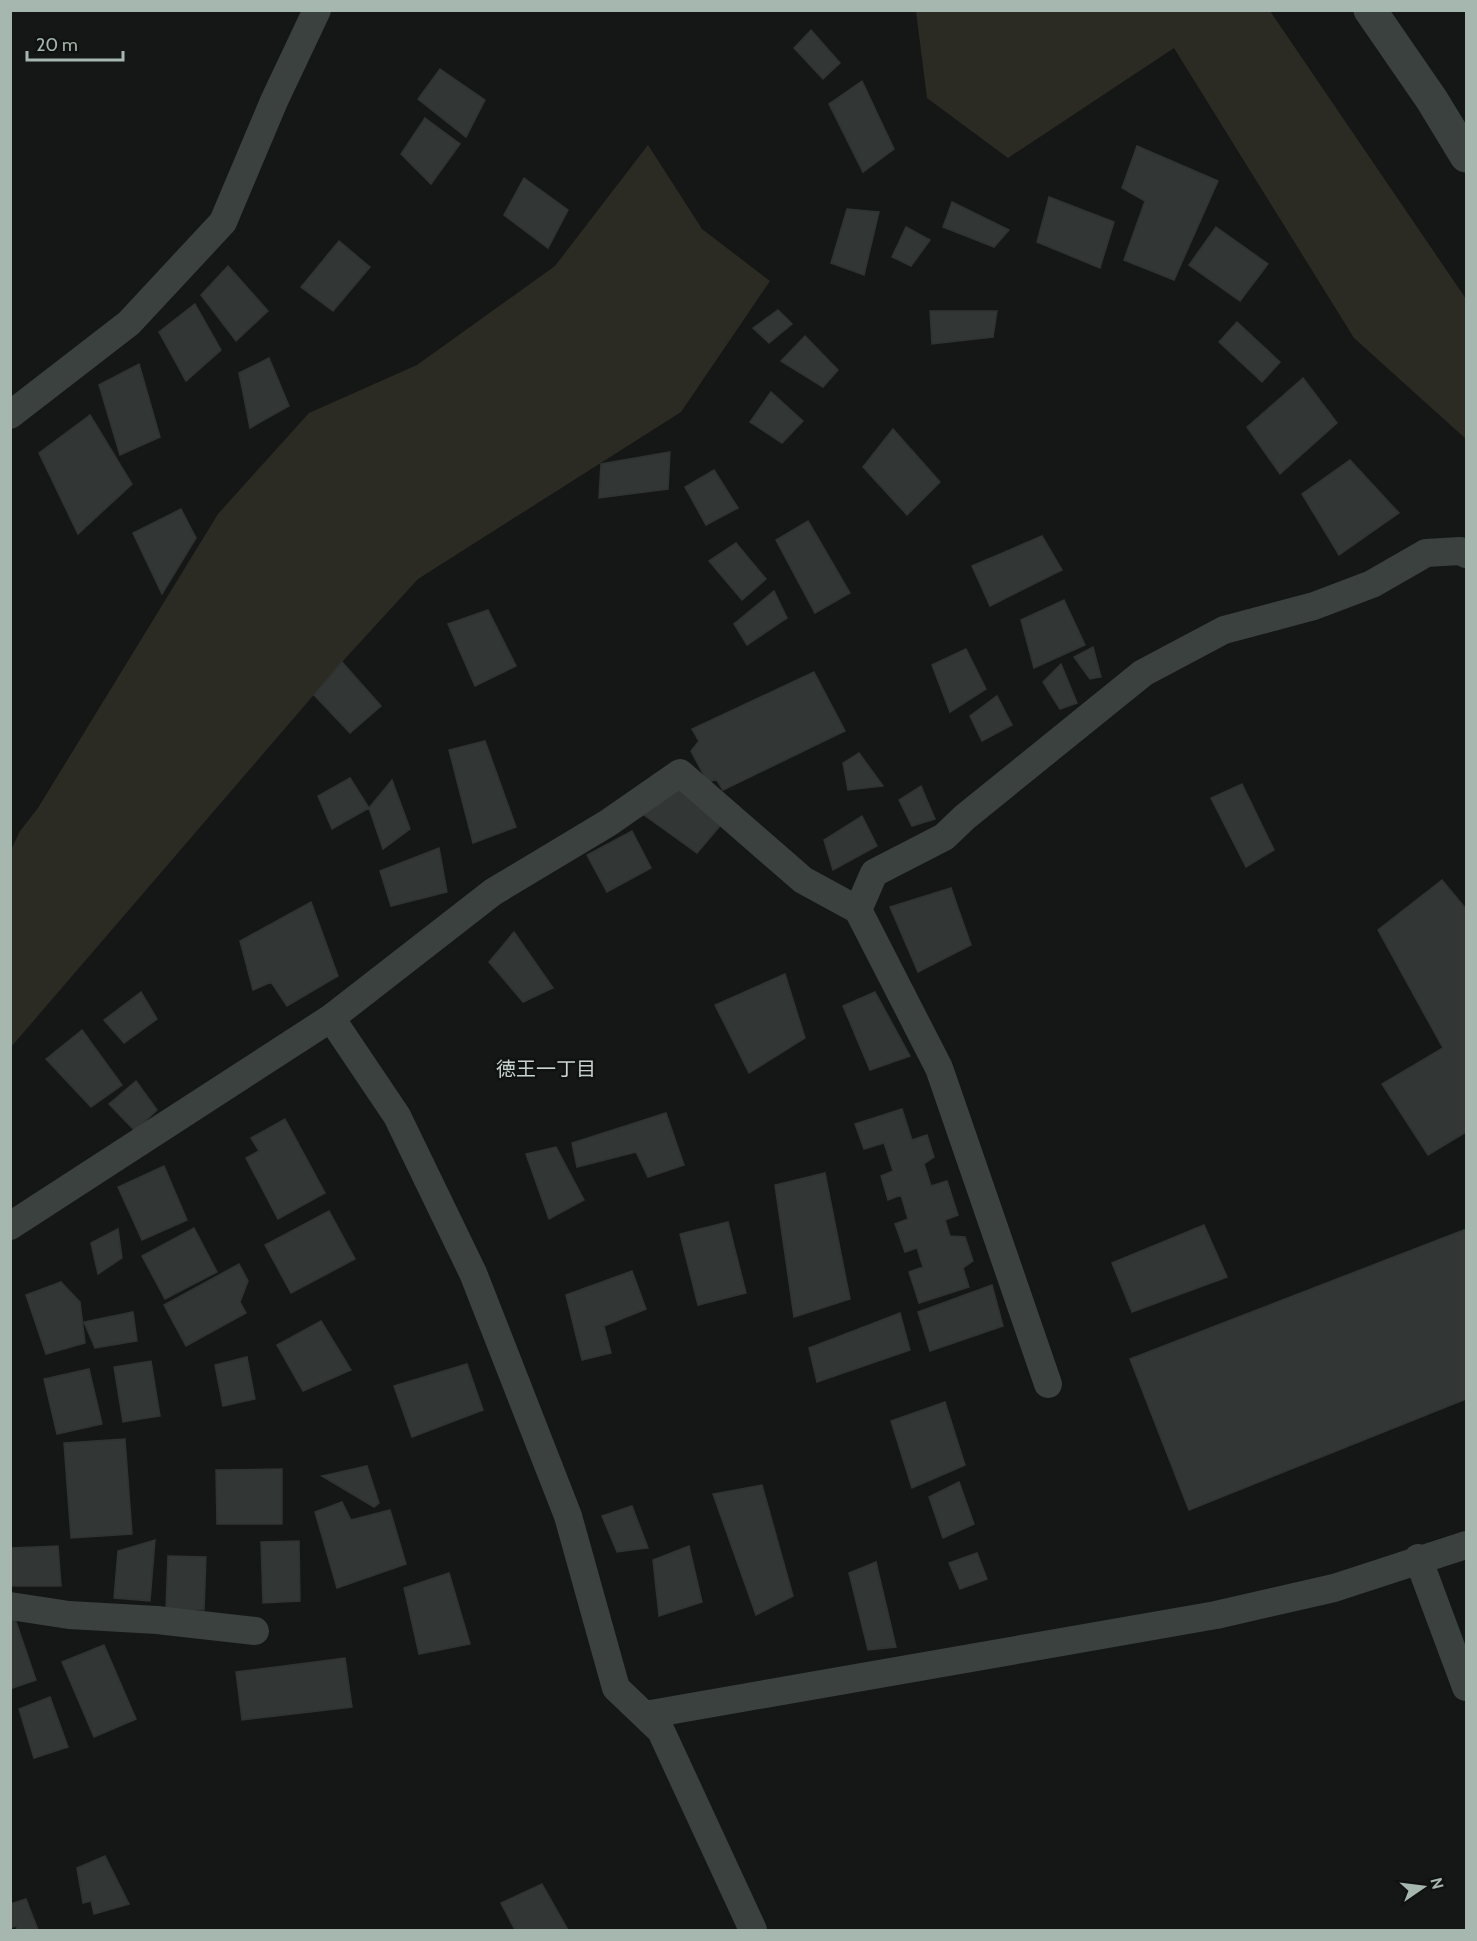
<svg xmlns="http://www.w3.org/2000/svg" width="1477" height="1941" font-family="Cabin,'Noto Sans JP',sans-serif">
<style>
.green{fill:#2c2b23}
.building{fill:#323635;stroke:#2f3332;stroke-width:1.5}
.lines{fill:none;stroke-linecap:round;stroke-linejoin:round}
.minor{stroke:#3a413f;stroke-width:28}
.tertiary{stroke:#3a413f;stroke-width:33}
.labels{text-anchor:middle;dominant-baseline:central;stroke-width:5;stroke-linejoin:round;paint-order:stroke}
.neighbourhood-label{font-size:20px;fill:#c7d3ce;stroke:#101211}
</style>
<rect width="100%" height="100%" fill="#151716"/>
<!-- green -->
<path class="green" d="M916 11H1270L1466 299V439L1354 338 1174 48 1008 158 927 98Z
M648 145 702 229 770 281 681 412 418 579 342 662 11 1047V850L20 831 38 808 218 514 309 413 417 365 555 266Z"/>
<!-- building -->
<path class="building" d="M811 30 840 63 823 79 794 48Z
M440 69 485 100 466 137 418 99Z
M862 81 894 149 863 172 829 104Z
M425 118 460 144 431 184 401 154Z
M1137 146 1218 181 1174 280 1124 260 1145 201 1122 188Z
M524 178 568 210 548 248 504 215Z
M1049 197 1114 222 1100 268 1037 242Z
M952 202 1009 230 994 247 943 227Z
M847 209 879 212 864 275 831 263Z
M906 227 930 240 911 266 892 257Z
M1216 227 1268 264 1240 301 1189 265Z
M339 241 370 267 333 311 301 287Z
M228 266 268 311 236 341 201 295Z
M195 304 221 350 186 381 159 332Z
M778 310 792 324 769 343 753 328Z
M930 311H997L993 337 932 344Z
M1237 322 1280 362 1262 382 1219 342Z
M805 336 838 370 823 387 781 361Z
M269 358 289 406 250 428 239 373Z
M139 364 160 437 120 455 99 385Z
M1303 378 1337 423 1280 474 1247 427Z
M771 392 803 421 782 443 750 422Z
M90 415 132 484 78 534 39 453Z
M893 429 940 482 907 515 863 467Z
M670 452 668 489 599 498 601 464Z
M1350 460 1399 513 1339 555 1302 494Z
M714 470 738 508 706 525 685 487Z
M181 509 196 538 162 594 133 533Z
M808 521 850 593 815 613 776 540Z
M1042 536 1062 570 990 606 972 566Z
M736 543 766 579 742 600 709 561Z
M774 591 787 618 747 645 734 624Z
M1064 600 1085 645 1034 668 1021 620Z
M488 610 516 666 475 686 448 624Z
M1093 647 1101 677 1090 679 1074 657Z
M966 649 986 689 950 712 932 665Z
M342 662 381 706 350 733 314 695Z
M1061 664 1077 703 1060 709 1043 682Z
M814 672 845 731 723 790 716 779 708 783 691 751 699 741 692 729Z
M997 696 1012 725 982 741 970 716Z
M485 741 516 827 473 843 449 750Z
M859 753 883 786 848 790 843 763Z
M350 778 369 808 332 829 318 796Z
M392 780 410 829 383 849 369 808Z
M1242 784 1274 850 1246 867 1211 798Z
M676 786 725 820 697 853 644 815Z
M921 786 935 819 912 826 899 800Z
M862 816 877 846 833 870 824 840Z
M632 831 651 868 607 892 587 855Z
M439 848 447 892 391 906 380 871Z
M1442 880 1466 909V1132L1428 1155 1382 1084 1443 1048 1378 930Z
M951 888 971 945 918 972 890 907Z
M311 902 338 976 287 1006 271 982 253 990 240 941Z
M514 932 553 988 523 1002 489 962Z
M785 974 805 1038 749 1073 715 1005Z
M141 992 157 1019 124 1043 104 1020Z
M875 992 910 1056 870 1070 843 1006Z
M82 1030 122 1085 91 1107 46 1059Z
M136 1081 157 1110 135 1131 109 1104Z
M902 1109 912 1140 927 1135 934 1157 924 1164 931 1186 947 1181 958 1215 945 1220 950 1236 965 1237 973 1261 963 1268 969 1287 919 1303 909 1272 923 1267 917 1248 905 1252 895 1224 908 1219 901 1195 888 1200 881 1176 893 1171 884 1143 864 1149 855 1124Z
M666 1113 684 1165 648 1177 636 1152 577 1167 572 1143Z
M285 1119 325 1193 278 1219 246 1158 259 1151 251 1138Z
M556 1147 584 1200 549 1219 526 1154Z
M164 1166 187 1220 142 1240 118 1187Z
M825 1173 850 1299 794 1317 775 1185Z
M329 1211 355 1259 291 1293 265 1245Z
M728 1222 746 1293 698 1305 680 1234Z
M1204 1225 1227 1277 1132 1312 1112 1263Z
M194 1228 217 1272 165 1299 142 1256Z
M118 1229 122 1258 98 1274 91 1243Z
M1466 1229V1399L1189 1510 1130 1359Z
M239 1264 248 1281 240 1302 246 1313 186 1346 164 1305Z
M632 1271 646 1309 604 1326 611 1353 582 1360 566 1295Z
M61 1282 80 1302 85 1343 46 1354 26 1295Z
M992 1285 1003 1326 930 1351 918 1312Z
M133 1312 137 1341 95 1348 84 1322Z
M900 1313 910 1350 817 1382 809 1348Z
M321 1321 351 1370 303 1391 277 1345Z
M247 1357 255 1399 223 1406 215 1365Z
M151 1361 160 1416 123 1422 114 1367Z
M467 1364 483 1410 412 1437 394 1386Z
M89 1369 102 1424 57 1434 44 1379Z
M945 1402 965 1465 912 1488 891 1421Z
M125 1439 132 1534 71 1538 64 1443Z
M367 1466 379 1503 374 1507 322 1476Z
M282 1469V1524H217L216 1470Z
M959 1482 974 1524 943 1538 929 1497Z
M762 1485 793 1596 756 1615 713 1494Z
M342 1502 351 1520 390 1510 406 1564 337 1588 315 1512Z
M632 1506 648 1548 617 1552 602 1516Z
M155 1540 150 1601 114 1598 118 1551Z
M299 1541 300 1601 263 1603 261 1542Z
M58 1546 61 1586H10V1548Z
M689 1546 702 1602 659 1616 653 1560Z
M977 1553 987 1579 960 1589 949 1563Z
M168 1556 206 1557 204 1610 166 1609Z
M876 1562 896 1647 868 1650 849 1573Z
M449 1573 470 1644 419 1654 404 1588Z
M14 1616 36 1680 10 1689V1617Z
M104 1645 136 1719 94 1737 62 1662Z
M345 1658 352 1707 242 1720 236 1672Z
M50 1697 68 1747 34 1758 19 1709Z
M105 1856 129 1904 94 1914 91 1901 83 1903 77 1868Z
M542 1884 568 1930H515L501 1903Z
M26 1899 38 1930H17L16 1926 10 1928V1904Z"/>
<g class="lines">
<!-- minor -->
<path class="minor" d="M10 415 129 323 223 222 274 101 317 10
M858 910 874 873 944 837 965 817 1143 673 1224 630 1314 606 1372 584 1426 553 1460 551 1466 554
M331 1018 397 1116 473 1273 568 1516 616 1688 661 1731 753 1930
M10 1226 331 1018 493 892 608 823 680 773 803 880 858 910 939 1068 1048 1384
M1418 1558 1466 1687
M10 1606 69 1615 157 1620 255 1631
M645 1715 1216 1615 1334 1588 1466 1545"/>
<!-- tertiary -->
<path class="tertiary" d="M1370 10 1432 100 1466 156"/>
</g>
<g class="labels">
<!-- neighbourhood labels -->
<g class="neighbourhood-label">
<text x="546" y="1069">徳王一丁目</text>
</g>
</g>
<!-- border -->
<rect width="1477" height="1941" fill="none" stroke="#a6b7af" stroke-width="24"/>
<!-- north arrow -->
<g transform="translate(1423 1887) rotate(76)" stroke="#101211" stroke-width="4.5" paint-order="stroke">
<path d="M0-4.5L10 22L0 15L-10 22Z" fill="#a6b7af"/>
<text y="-9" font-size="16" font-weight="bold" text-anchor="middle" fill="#a6b7af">N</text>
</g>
<!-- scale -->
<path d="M27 51v9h96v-9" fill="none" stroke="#a6b7af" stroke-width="3"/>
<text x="36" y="51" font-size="18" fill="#a6b7af" stroke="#101211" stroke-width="4.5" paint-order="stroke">20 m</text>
</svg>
